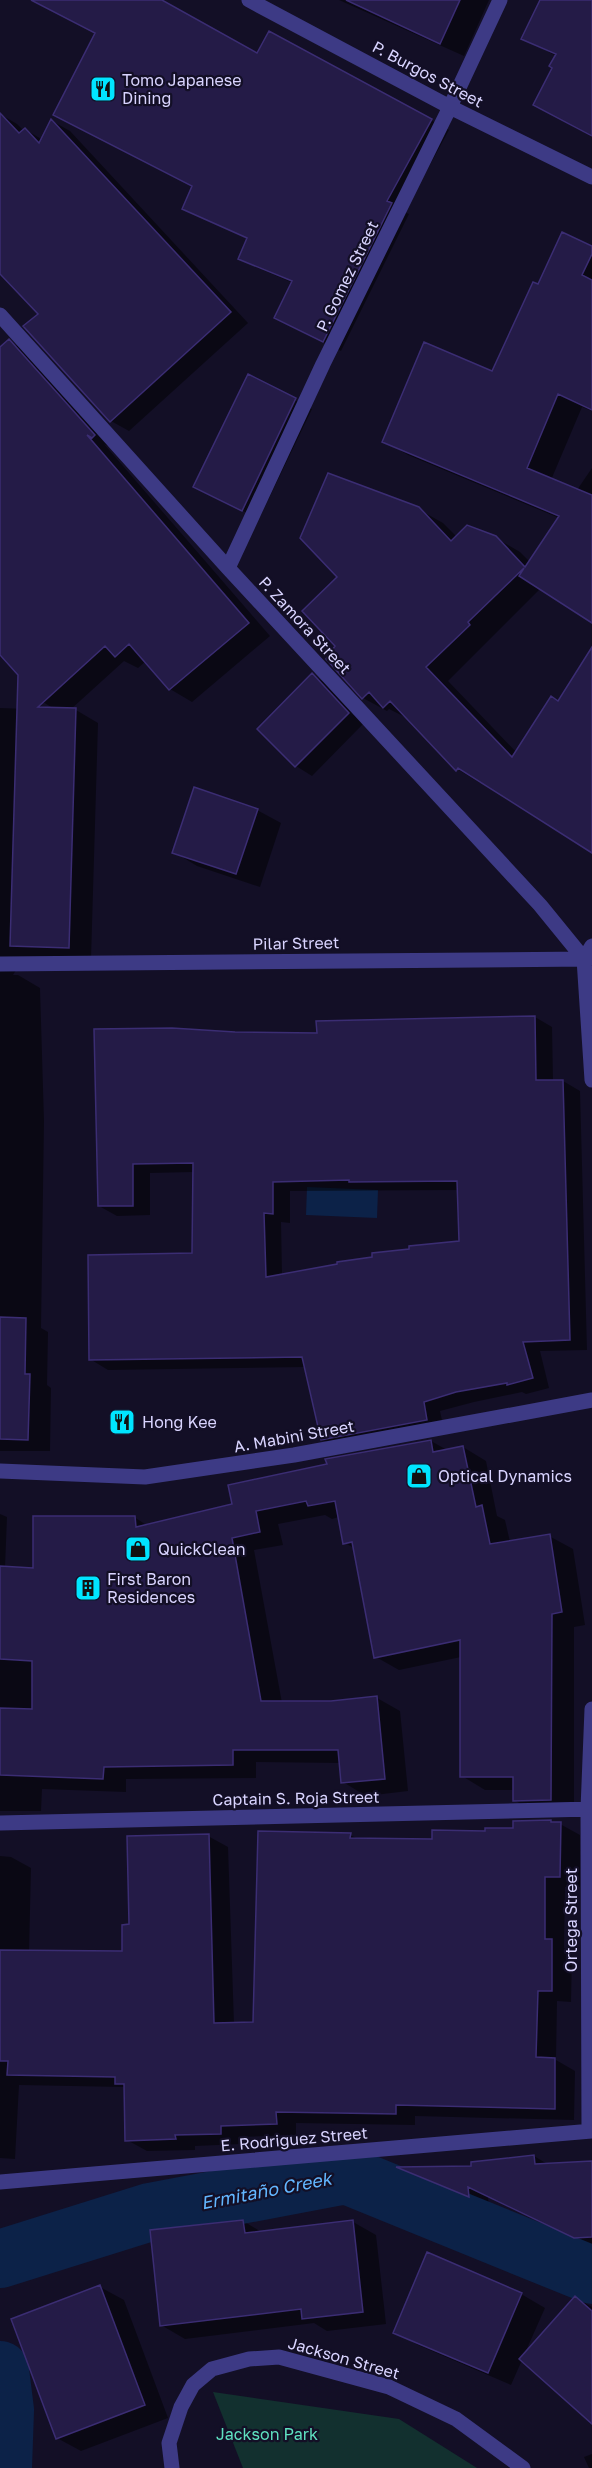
<svg xmlns="http://www.w3.org/2000/svg" width="592" height="2468" font-family="'Golos Text',sans-serif">
<style>
.green{fill:#12302f}
.water{fill:#0c2248}
.shadow{fill:#0007;fill-rule:evenodd}
.lines{fill:none;stroke-linecap:round;stroke-linejoin:round}
.river{stroke:#0c2248;stroke-width:58}
.building{fill:#241b47;stroke:#3b2d73;stroke-width:1.5;fill-rule:evenodd}
.minor{stroke:#3d3a85;stroke-width:15}
.labels{text-anchor:middle;dominant-baseline:central;stroke-width:4.5;stroke-linejoin:round;paint-order:stroke}
.street-label{font-size:16px;fill:#d9d4ff;stroke:#130f26}
.poi-label{font-size:16px;fill:#d9d4ff;stroke:#130f26;text-anchor:start}
.park-label{font-size:16px;fill:#5fe0c0;stroke:#130f26}
.water-label{font-size:18px;font-style:italic;fill:#62b6ff;stroke:#130f26}
</style>
<rect width="100%" height="100%" fill="#130f26"/>
<!-- green -->
<path class="green" d="M213 2392 399 2419 477 2468H243Z"/>
<!-- water -->
<path class="water" d="M307 1187 378 1190 377 1218 306 1215Z"/>
<!-- shadow -->
<path class="shadow" d="M57 0H159L257 55 431 120 449 130 404 212 409 214 341 351 294 328 293 283 258 268 240 258 248 239 184 208 194 186 97 33Z
M339 0H489L464 56Z
M542 0H592V137L535 105 554 67 556 56 523 38Z
M0 114 17 124 24 131 26 130 43 140 52 121 70 131 248 323 129 431 111 421 40 314 0 272Z
M592 248V411L582 407 551 480 577 490 592 468V622L541 588 448 681 517 753 559 703 592 650V851L482 782 480 783 457 769 409 719 389 709 387 711 363 698 418 509 443 523 457 537 496 538 520 552 530 562 559 518 408 455 384 441 493 373 539 286Z
M9 341 31 354 115 450 104 444 270 636 192 702 170 689 146 661 138 668 124 661 70 710H76L98 723 91 959 18 967 13 975H18L40 988 44 1121 41 1328 48 1332 47 1385 51 1388 50 1451H0V708L56 710 43 702 0 652V349Z
M249 376 312 409 259 519 195 487Z
M312 675 329 685 364 723 312 776 296 766Z
M257 810 281 823 260 887 197 866 174 852Z
M535 1017 552 1027 553 1081H563L580 1091 587 1350 540 1351 549 1388 526 1394 522 1392 474 1402 440 1411 444 1430 340 1449 322 1439 306 1367 108 1370 90 1359 193 1254 194 1172 150 1173V1215L117 1216 99 1206 235 1033 318 1034ZM458 1190 461 1242 282 1275 281 1222 290 1223V1191Z
M431 1441 447 1450 463 1447 486 1461 497 1516 505 1520 510 1542 549 1536 573 1549 585 1625 574 1627V1813L538 1814 514 1800V1790H485L462 1776 461 1657 399 1670 376 1657 354 1548 345 1543 339 1517 332 1519 325 1515 278 1524 283 1545 254 1550 282 1703 331 1702 377 1698 400 1711 408 1791 366 1796 343 1782 341 1763 256 1762V1778L126 1779V1792L42 1789 41 1811H0V1514L7 1517 5 1568 34 1569 134 1517 148 1526 234 1505Z
M551 1821 560 1824 580 1835V1887H565L564 1948 572 1952 571 2002 557 2001 556 2060 575 2071 574 2120 415 2116V2125L296 2123V2135L241 2137V2144L195 2146V2150L147 2151 127 2140 126 2089 123 2087 19 2085 15 2159 0 2158V1856L11 1857 31 1868 29 1952 124 1953 130 1926 208 1836 228 1847 234 2024H255L350 1835 358 1839 434 1840 514 1829Z
M534 2156 549 2165 592 2162V2247L488 2197 489 2207 418 2178 402 2168 473 2167Z
M243 2221 263 2233 353 2222 376 2235 386 2324 327 2331 314 2323 185 2339 161 2325Z
M100 2287 124 2300 168 2418 81 2451 57 2438Z
M521 2294 545 2308 525 2353 576 2298 592 2307V2422L522 2360 511 2385 418 2345 395 2332Z
M0 2369 10 2375 13 2466H8V2468H0Z
M592 2454V2468H589L584 2457Z"/>
<g class="lines">
<!-- river -->
<path class="river" d="M0 2259 150 2212 346 2175 592 2275
M0 2370 5 2410 3 2468"/>
</g>
<!-- building -->
<path class="building" d="M31 0H162L257 53 269 31 432 119 387 201 392 203 323 342 274 318 292 281 238 259 247 238 182 209 192 186 53 115 95 33Z
M346 0H460L440 44Z
M540 0H592V136L533 105 552 68 549 66 556 54 521 39Z
M0 113 19 133 25 128 39 143 51 119 231 312 110 422 23 326 38 314 0 274Z
M562 232 592 246V254L582 275 592 280V410L558 394 527 468 592 495V623L519 576 524 568 468 622 470 625 426 667 512 757 551 696 558 701 592 647V853L458 768 456 771 390 701 383 708 369 692 362 699 326 659 335 646 302 611 337 577 300 538 328 473 419 507 451 541 467 525 496 536 525 567 559 516 382 442 424 342 492 371 533 282 538 284Z
M9 339 95 435 92 438 87 435 249 623 169 690 129 644 115 657 105 646 38 707 76 708 69 948 10 946 18 675 0 655V347Z
M248 374 296 398 242 511 193 487Z
M312 673 349 713 295 767 257 729Z
M194 787 258 809 236 874 172 853Z
M535 1016 536 1080H563L570 1340 523 1342 533 1378 507 1385V1383L456 1392 424 1402 427 1420 321 1440 302 1357 89 1360 88 1255 192 1253 193 1163 133 1164V1206H98L94 1029 172 1028 235 1032 317 1033 316 1021ZM349 1180V1182L457 1181 459 1241 409 1246V1249L372 1253V1257L337 1262V1264L266 1277 264 1213 273 1214V1182Z
M0 1317 26 1318 25 1374H30L28 1440 0 1439Z
M431 1440 433 1452 463 1446 476 1507 482 1505 490 1544 550 1534 562 1612 552 1614 551 1800 513 1801V1777H460V1640L374 1658 352 1542 343 1544 335 1501 308 1506 306 1501 256 1511 260 1532 232 1538 261 1701H331L377 1696 385 1779 341 1783 338 1750H233V1765L104 1767 103 1779 0 1775V1708L32 1709V1661L0 1659V1566L33 1568V1516H135L136 1527 232 1504 228 1485 327 1464 325 1459Z
M551 1820V1822H561L560 1877H545V1939H552V1991H538L536 2057 555 2058V2109L396 2105V2114L276 2112 277 2124 221 2126V2134L175 2135 176 2139 125 2141 124 2084H115V2077L7 2075 8 2061H0V1950L122 1951V1925L129 1924 127 1836 209 1834 214 2023 253 2022 258 1831 351 1833 350 1838 432 1839V1830L485 1831V1828H513V1821Z
M534 2155 535 2164 592 2161V2237L574 2238 468 2187 469 2197 396 2167 471 2166V2162Z
M243 2220 245 2233 353 2220 363 2312 302 2319 301 2309 160 2326 150 2230Z
M427 2252 522 2293 488 2373 393 2333Z
M100 2285 145 2405 56 2439 11 2319Z
M575 2296 592 2311V2424L519 2359Z"/>
<g class="lines">
<!-- minor -->
<path class="minor" d="M249 0 450 107 592 177
M0 315 228 568 540 905 584 959
M228 568 323 364 450 107 500 0
M592 946 584 959 592 1080
M0 964 588 959
M0 1471 145 1477 294 1455 592 1400
M0 1823 592 1809
M589 2131 588 1809 592 1709
M0 2182 592 2131
M172 2468 169 2443 181 2407 193 2385 212 2369 249 2359 279 2357 389 2387 456 2419 523 2468"/>
</g>
<!-- icons -->
<defs>
<g id="restaurant-square" transform="scale(1.35)"><rect x="-9" y="-9" width="18" height="18" rx="4" fill="#00e5ff" stroke="#130f26"/><path d="M-5-6h1v4h1v-4h1v4h1v-4h1v5L-1.5 .5V6h-2V.5L-5-1ZM5-6V6H3V1.5H1.5Q1.5-4 5-6Z" fill="#111"/></g>
<g id="shop-square" transform="scale(1.35)"><rect x="-9" y="-9" width="18" height="18" rx="4" fill="#00e5ff" stroke="#130f26"/><path d="M-5-2.5h2.3a2.7 3.5 0 0 1 5.4 0H5L5.5 6h-11ZM-1.5-2.5h3a1.5 2.3 0 0 0-3 0Z" fill="#111"/></g>
<g id="building-square" transform="scale(1.35)"><rect x="-9" y="-9" width="18" height="18" rx="4" fill="#00e5ff" stroke="#130f26"/><path d="M-4-6H4V6H1V3H-1V6H-4ZM-2.5-4.3h1.7v1.8h-1.7ZM.8-4.3h1.7v1.8H.8ZM-2.5-1h1.7V.8h-1.7ZM.8-1h1.7V.8H.8Z" fill="#111"/></g>
</defs>
<g fill-rule="evenodd">
<use href="#restaurant-square" x="103" y="89"/>
<use href="#restaurant-square" x="122" y="1422"/>
<use href="#shop-square" x="419" y="1476"/>
<use href="#shop-square" x="138" y="1549"/>
<use href="#building-square" x="88" y="1588"/>
</g>
<g class="labels">
<!-- street labels -->
<g class="street-label">
<text transform="translate(428 74) rotate(28)">P. Burgos Street</text>
<text transform="translate(347 276) rotate(-64)">P. Gomez Street</text>
<text transform="translate(305 625) rotate(47)">P. Zamora Street</text>
<text transform="translate(296 943) rotate(-1)">Pilar Street</text>
<text transform="translate(294 1436) rotate(-10)">A. Mabini Street</text>
<text transform="translate(296 1798) rotate(-1)">Captain S. Roja Street</text>
<text transform="translate(571 1920) rotate(-90)">Ortega Street</text>
<text transform="translate(294 2139) rotate(-5)">E. Rodriguez Street</text>
<text transform="translate(344 2358) rotate(16)">Jackson Street</text>
</g>
<!-- poi labels -->
<g class="poi-label">
<text x="122" y="80">Tomo Japanese<tspan x="122" dy="18">Dining</tspan></text>
<text x="142" y="1422">Hong Kee</text>
<text x="438" y="1476">Optical Dynamics</text>
<text x="158" y="1549">QuickClean</text>
<text x="107" y="1579">First Baron<tspan x="107" dy="18">Residences</tspan></text>
</g>
<!-- park labels -->
<g class="park-label">
<text x="267" y="2434">Jackson Park</text>
</g>
<!-- water labels -->
<g class="water-label">
<text transform="translate(266 2190) rotate(-11)">Ermitaño Creek</text>
</g>
</g>
</svg>
